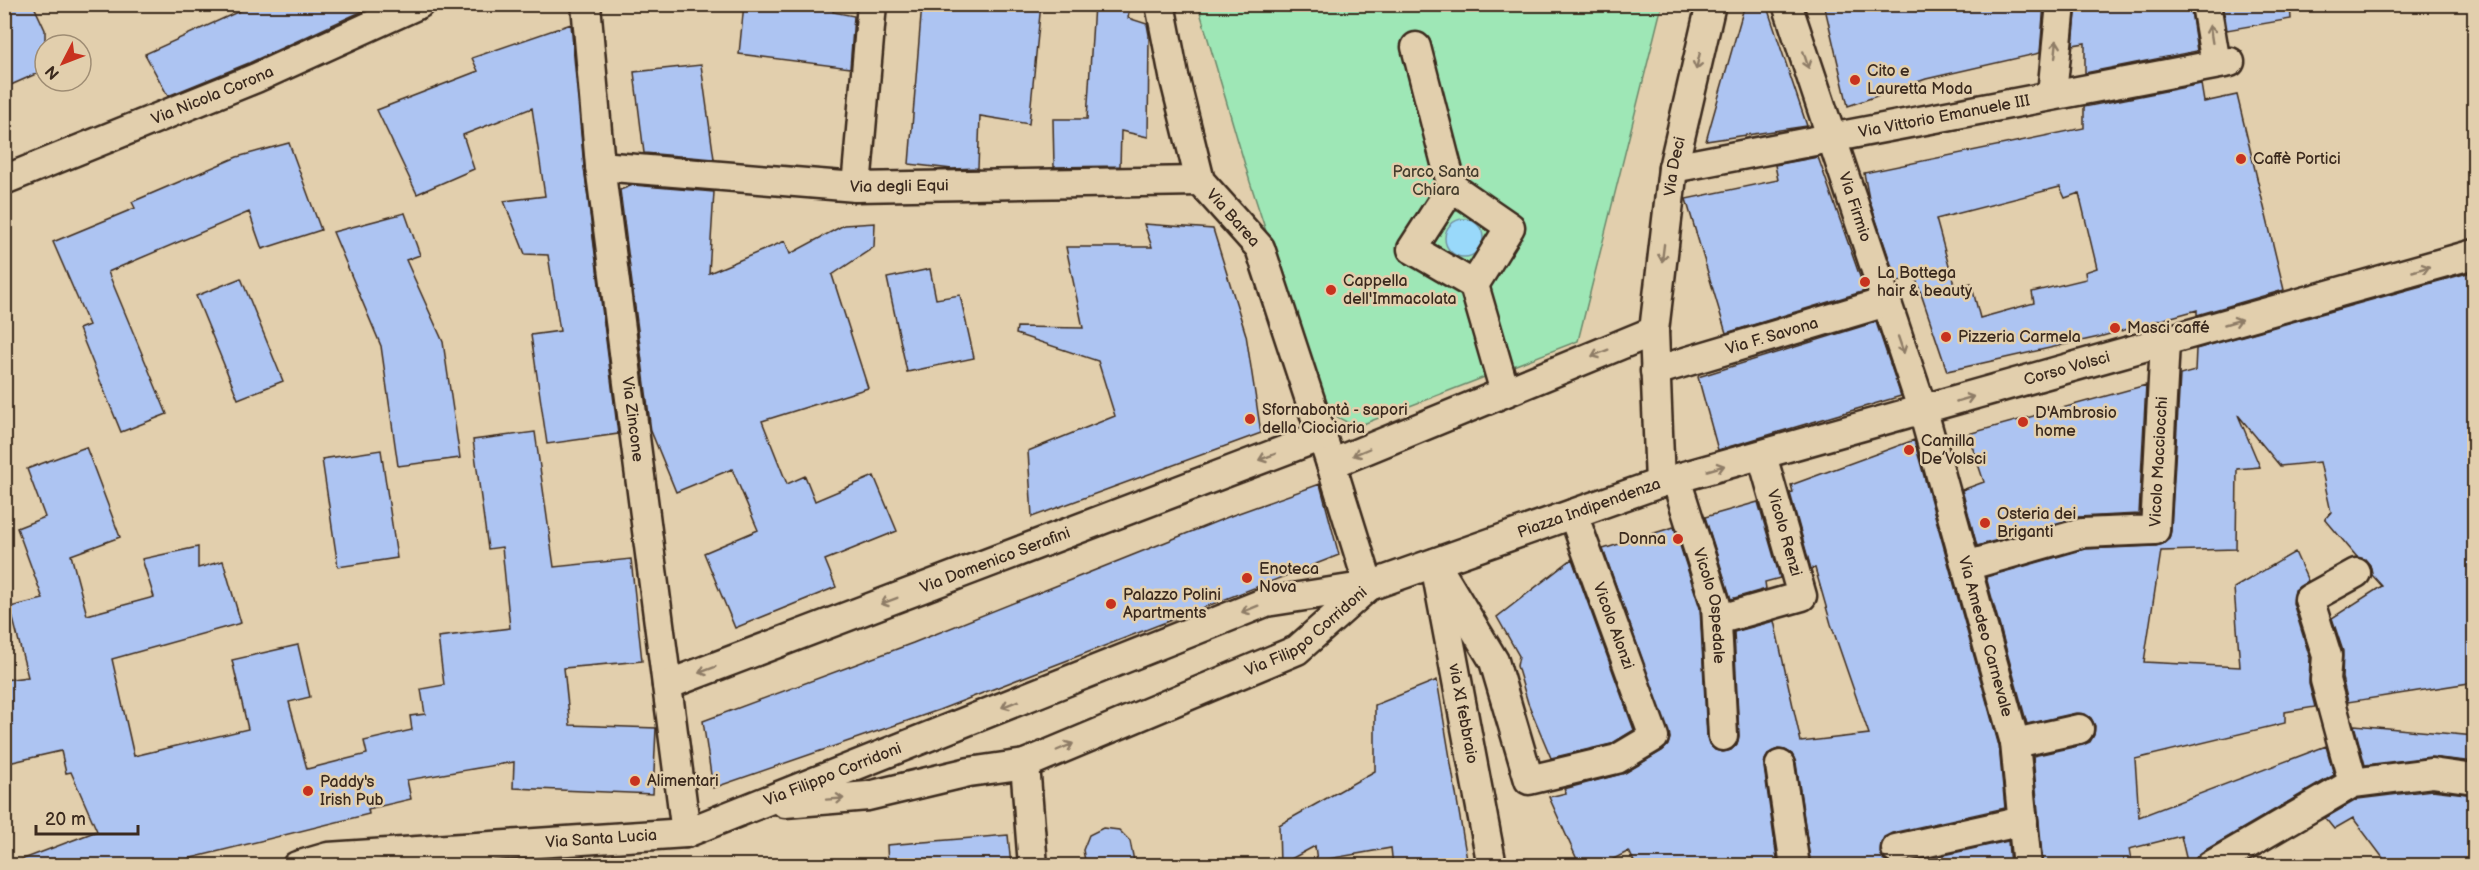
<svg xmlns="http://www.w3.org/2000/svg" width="2479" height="870" font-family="'Balsamiq Sans',sans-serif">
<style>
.green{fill:#9ee7b6;stroke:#6c886a;stroke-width:1.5}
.water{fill:#99d9fa;stroke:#7393a2;stroke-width:1.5}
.building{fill:#adc4f2;stroke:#3b2a1e;stroke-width:1.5;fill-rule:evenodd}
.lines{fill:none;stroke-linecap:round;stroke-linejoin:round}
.street-casing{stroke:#3b2a1e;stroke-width:33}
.street{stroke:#e2cfad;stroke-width:28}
.oneway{stroke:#8e7c66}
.poi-dot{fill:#c8321e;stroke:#e2cfad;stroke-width:2}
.labels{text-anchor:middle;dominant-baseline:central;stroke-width:5;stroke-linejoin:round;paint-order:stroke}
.poi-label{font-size:16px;fill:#3b2a1e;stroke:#e2cfad;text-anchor:start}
.street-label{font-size:16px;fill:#3b2a1e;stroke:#e2cfad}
.park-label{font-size:16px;fill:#453d2d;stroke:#e2cfad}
</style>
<rect width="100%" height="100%" fill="#e2cfad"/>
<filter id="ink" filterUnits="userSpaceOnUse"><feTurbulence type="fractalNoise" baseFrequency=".0167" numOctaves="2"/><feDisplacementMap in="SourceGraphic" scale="12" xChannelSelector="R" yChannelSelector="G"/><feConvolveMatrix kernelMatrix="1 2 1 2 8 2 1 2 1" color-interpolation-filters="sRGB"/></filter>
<g filter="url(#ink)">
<!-- green -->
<path class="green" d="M1198 5H1662L1578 341 1358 426C1344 423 1333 415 1322 404L1250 182Z"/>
<!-- water -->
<path class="water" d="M1445 238a19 19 0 1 1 38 0a19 19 0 1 1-38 0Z"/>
<!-- building -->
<path class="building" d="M4 4H33L45 30V70L4 88Z
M255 4H378L249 63 168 96 145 54Z
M744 4H834L833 12 854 16 850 68 739 54Z
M922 4H1041L1029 124 980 116 978 168 952 169 909 164Z
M1094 4H1130L1128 18 1147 24 1149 35 1148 137 1121 131 1120 166 1054 167 1053 119H1087Z
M1745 4H1766L1807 126 1706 141Z
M1824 4H2044L2040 53 1926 79 1848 106Z
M2077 4H2190L2197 51 2085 73V43L2073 45Z
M2223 4H2290L2291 19 2227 30Z
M571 24 584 167 618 434 547 444 531 335 560 331 548 255 525 254 504 201 545 196 532 108 463 135 474 169 417 194 377 110 478 71 472 58Z
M701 65 714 159 644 153 634 72Z
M2201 84 2204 102 2237 95 2284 290 2197 315V310L2099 337 1947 371 1915 276 1897 282 1869 199 1864 173 2084 128V107ZM2060 187 2065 198 2079 193 2097 268 2085 272 2086 279 2032 292 2034 303 1980 318 1971 283 1955 288 1936 219Z
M289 143 321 230 262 249 249 212 108 272 167 414 121 432 79 329 89 325 53 242 135 208 132 202 237 157Z
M1818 157 1865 291 1726 333 1686 199 1778 180 1775 165Z
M633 185 714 192 709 273 785 241 790 254 844 225 875 223 874 247 832 275 868 388 762 421 787 484 805 476 815 501 874 476 897 531 825 560 836 587 735 628 704 553 758 530 732 469 676 492 651 431 620 190Z
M405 213 420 255 406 260 443 342 460 458 398 466 381 346 333 232Z
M1144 224 1213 229 1246 335 1261 433 1032 517 1028 451 1115 416 1098 361 1016 334 1017 327 1083 328 1066 247H1152Z
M930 269 936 299 960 295 974 358 907 372 887 278Z
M2475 271V402L2469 403 2475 438V501L2468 506 2475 526V682L2348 702 2342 678 2343 651 2332 618 2382 586 2372 575 2370 565 2365 559 2357 557 2325 519 2331 512 2320 462 2280 466 2238 415 2260 467 2237 469 2236 549 2161 551 2144 662 2240 667 2234 588 2295 552 2308 581 2295 590 2293 603 2310 658 2309 684 2315 707 2285 712V723L2135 759 2139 817 2326 746 2334 775 2202 852 2196 857 2194 866H2188L2181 836 2129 849 2132 866H2043L2033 756 2083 745 2090 742 2094 735 2095 726 2091 718 2085 714 2076 713 2027 724 1986 577 2085 549 2156 546 2163 544 2169 539 2171 531 2180 375 2195 371 2196 349Z
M241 278 283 381 238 399 196 296Z
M1876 322 1901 396 1718 450 1698 377Z
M2146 385 2139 514 2078 517 1977 546 1962 490 1984 482 1968 434Z
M535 432 554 567 631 559 642 661 564 668 570 725 656 728 653 794 513 788 514 762 407 780 411 799 368 809 369 814 159 866H13V863L97 831 71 772 66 773 61 751 4 764V680L28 677 10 607 43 599 17 528 45 517 27 469 86 447 120 537 71 555 87 615 154 597 142 559 198 547V568L223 561 241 623 112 659 134 756 248 729 232 660 298 645 310 697 289 702 307 769 367 754 364 741 412 730 410 716 425 714 421 689 444 685 438 637 510 628 502 547 488 549 473 440Z
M1914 440 1999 746 2005 808 1892 833 1884 837 1881 843 1880 853 1884 861 1892 865H1899L2008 841 2010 866H1811L1796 763 1792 754 1785 750 1778 749 1769 753 1765 760 1764 767 1778 866H1636L1629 851 1600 866H1580L1549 797 1566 793 1564 789 1625 773 1662 751 1668 745 1670 738 1603 549 1674 527 1700 608 1707 737 1709 744 1715 750 1723 752 1731 750 1737 744 1739 736 1734 632 1774 621 1801 742 1869 734 1831 624 1815 568 1811 569 1790 493 1793 492 1791 485Z
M381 450 397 558 338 567 322 459Z
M1320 484 1339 555 939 710 713 788 703 721 913 643 1233 515Z
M1758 502 1780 578 1765 582 1766 589 1731 599 1705 517Z
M1572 559 1634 730 1611 744 1551 758 1528 703 1517 666 1519 656 1497 617Z
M1437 680 1468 866H1393L1391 848 1317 861 1315 846 1280 865 1279 825 1375 771V705Z
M2354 725 2475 736V762L2430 757 2365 765Z
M2432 790 2475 795V866H2389L2353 818 2334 829 2325 818 2358 799Z
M1103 828 1119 830 1130 841 1135 866H1086L1083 850 1089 835Z
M1008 835 1011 866H888L887 845Z"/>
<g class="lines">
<!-- street casing -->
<g class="street-casing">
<g id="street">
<path id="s1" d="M586 4 600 166 686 833"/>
<path id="s2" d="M1160 4 1174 76 1200 181 1260 248 1331 464 1369 586"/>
<path id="s3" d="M1787 4 1923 411 2015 743 2027 866"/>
<path d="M2206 4 2216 64"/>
<path d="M1416 47 1452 187 1510 227 1474 285"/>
<path d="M2052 94 2061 4"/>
<path id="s4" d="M600 166 856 187 1200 181"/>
<path id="s5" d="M1673 168 2230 62"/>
<path id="s6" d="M4 180 256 78 419 4"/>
<path d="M856 187 872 4"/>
<path d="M1452 187 1412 249 1474 285 1505 392"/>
<path id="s7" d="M1655 371 1886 302"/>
<path d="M1331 464 1654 331"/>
<path id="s8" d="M1676 479 1716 605 1723 736"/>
<path id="s9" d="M1660 483 1654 331 1673 168 1711 4"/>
<path d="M1435 563 1494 661 1529 780 1617 759 1654 737 1573 514"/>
<path id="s10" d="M1966 566 2082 533 2155 530 2165 342"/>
<path id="s11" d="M1438 580 1492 866"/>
<path d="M1717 620 1802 596 1762 455"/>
<path id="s12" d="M667 685 1322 436"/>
<path d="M2015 743 2079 729"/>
<path d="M1025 764 1033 866"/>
<path d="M1780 765 1795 866"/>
<path d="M2353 783 2325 680 2327 656 2309 599 2356 573"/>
<path id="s13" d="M785 803 868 796 969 772 1025 764 1297 650 1369 586"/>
<path d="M1896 849 2023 821"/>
<path id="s14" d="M297 866 328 857 686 833 1266 602 1369 586 1660 483 2474 254"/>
<path d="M2210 866 2353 783 2432 773 2474 779"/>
</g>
</g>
<!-- street -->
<use href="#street" class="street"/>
</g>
<!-- one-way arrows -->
<defs><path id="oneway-shaft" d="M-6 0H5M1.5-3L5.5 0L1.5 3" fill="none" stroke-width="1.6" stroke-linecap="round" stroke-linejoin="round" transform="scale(1.5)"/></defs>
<g class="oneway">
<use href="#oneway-shaft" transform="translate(2211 34) rotate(-99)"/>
<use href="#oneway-shaft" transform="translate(2056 49) rotate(-84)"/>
<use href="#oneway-shaft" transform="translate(1806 60) rotate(72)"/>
<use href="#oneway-shaft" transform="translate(1698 61) rotate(103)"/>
<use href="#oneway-shaft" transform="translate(1663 253) rotate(97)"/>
<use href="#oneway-shaft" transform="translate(2421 269) rotate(-16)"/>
<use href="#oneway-shaft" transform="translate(2233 322) rotate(-16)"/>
<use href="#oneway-shaft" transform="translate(1901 345) rotate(71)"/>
<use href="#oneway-shaft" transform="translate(1600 353) rotate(158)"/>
<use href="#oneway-shaft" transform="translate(1965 399) rotate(-16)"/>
<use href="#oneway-shaft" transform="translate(1361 452) rotate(157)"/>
<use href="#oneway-shaft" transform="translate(1267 457) rotate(159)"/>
<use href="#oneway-shaft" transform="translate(1716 468) rotate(-16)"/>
<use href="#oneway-shaft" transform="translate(889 601) rotate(159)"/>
<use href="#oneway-shaft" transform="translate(1250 609) rotate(158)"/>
<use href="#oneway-shaft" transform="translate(707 670) rotate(159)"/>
<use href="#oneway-shaft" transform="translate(1010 704) rotate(158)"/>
<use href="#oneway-shaft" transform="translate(1065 747) rotate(-23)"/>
<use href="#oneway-shaft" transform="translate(835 799) rotate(-4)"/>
</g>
</g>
<!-- markers -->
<g class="poi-dot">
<circle cx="1855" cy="80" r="6"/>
<circle cx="2241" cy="159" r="6"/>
<circle cx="1865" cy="282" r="6"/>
<circle cx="1331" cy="290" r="6"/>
<circle cx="2115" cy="328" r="6"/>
<circle cx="1946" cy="337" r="6"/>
<circle cx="1250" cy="419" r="6"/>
<circle cx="2023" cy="422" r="6"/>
<circle cx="1909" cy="450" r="6"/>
<circle cx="1985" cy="523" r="6"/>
<circle cx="1678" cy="539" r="6"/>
<circle cx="1247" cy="578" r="6"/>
<circle cx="1111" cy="604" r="6"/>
<circle cx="635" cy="781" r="6"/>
<circle cx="308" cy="791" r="6"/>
</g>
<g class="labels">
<!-- poi labels -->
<g class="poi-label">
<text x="1867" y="71">Cito e<tspan x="1867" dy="18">Lauretta Moda</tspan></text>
<text x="2253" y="159">Caffè Portici</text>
<text x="1877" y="273">La Bottega<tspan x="1877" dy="18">hair &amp; beauty</tspan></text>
<text x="1343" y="281">Cappella<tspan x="1343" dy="18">dell'Immacolata</tspan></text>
<text x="2127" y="328">Masci caffé</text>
<text x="1958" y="337">Pizzeria Carmela</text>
<text x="1262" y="410">Sfornabontà - sapori<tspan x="1262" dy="18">della Ciociaria</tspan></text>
<text x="2035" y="413">D'Ambrosio<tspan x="2035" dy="18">home</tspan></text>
<text x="1921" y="441">Camilla<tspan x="1921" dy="18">De’Volsci</tspan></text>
<text x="1997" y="514">Osteria dei<tspan x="1997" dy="18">Briganti</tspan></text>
<text x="1666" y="539" text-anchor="end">Donna</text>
<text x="1259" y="569">Enoteca<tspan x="1259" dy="18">Nova</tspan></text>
<text x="1123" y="595">Palazzo Polini<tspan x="1123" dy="18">Apartments</tspan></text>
<text x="647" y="781">Alimentari</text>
<text x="320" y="782">Paddy's<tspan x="320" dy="18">Irish Pub</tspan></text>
</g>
<!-- street labels -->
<g class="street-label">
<text stroke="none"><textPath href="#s6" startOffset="225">Via Nicola Corona</textPath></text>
<text stroke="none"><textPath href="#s5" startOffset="276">Via Vittorio Emanuele III</textPath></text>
<text stroke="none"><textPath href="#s9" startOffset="318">Via Deci</textPath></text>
<text stroke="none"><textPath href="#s4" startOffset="300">Via degli Equi</textPath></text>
<text stroke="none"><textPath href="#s3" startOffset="214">Via Firmio</textPath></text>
<text stroke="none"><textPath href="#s2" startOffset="231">Via Barea</textPath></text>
<text stroke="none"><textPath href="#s7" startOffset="122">Via F. Savona</textPath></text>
<text stroke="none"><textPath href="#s14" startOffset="1851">Corso Volsci</textPath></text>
<text stroke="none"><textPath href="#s1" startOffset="418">Via Zincone</textPath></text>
<text stroke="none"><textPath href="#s10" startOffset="262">Vicolo Macciocchi</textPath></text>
<text stroke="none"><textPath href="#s14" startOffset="1353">Piazza Indipendenza</textPath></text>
<text transform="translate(1784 533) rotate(74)">Vicolo Renzi</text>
<text stroke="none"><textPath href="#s12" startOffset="351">Via Domenico Serafini</textPath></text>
<text stroke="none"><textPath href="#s8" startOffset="132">Vicolo Ospedale</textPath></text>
<text transform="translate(1613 626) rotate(70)">Vicolo Alonzi</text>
<text stroke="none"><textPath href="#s13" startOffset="556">Via Filippo Corridoni</textPath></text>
<text stroke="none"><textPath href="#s3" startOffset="663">Via Amedeo Carnevale</textPath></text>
<text stroke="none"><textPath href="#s11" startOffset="136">via XI febbraio</textPath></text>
<text stroke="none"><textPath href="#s14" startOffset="549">Via Filippo Corridoni</textPath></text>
<text stroke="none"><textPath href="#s14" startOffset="306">Via Santa Lucia</textPath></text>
</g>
<!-- park labels -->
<g class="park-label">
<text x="1436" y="172">Parco Santa<tspan x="1436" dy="18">Chiara</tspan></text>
</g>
</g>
<!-- margin -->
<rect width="2479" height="870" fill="none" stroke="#e2cfad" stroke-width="24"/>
<rect x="12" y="12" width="2455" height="846" fill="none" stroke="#3b2a1e" stroke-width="2" filter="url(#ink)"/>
<!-- north arrow -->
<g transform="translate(63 63) rotate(228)"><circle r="28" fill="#e2cfad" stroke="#9f8d74" stroke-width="1.5"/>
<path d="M0-4.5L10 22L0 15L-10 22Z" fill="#c8321e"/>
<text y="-9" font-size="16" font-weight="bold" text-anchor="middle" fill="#3b2a1e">N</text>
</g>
<!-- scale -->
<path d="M36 825v9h102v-9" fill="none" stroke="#3b2a1e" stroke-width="3"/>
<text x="45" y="825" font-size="18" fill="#3b2a1e" stroke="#e2cfad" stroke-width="4.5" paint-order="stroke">20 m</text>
</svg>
